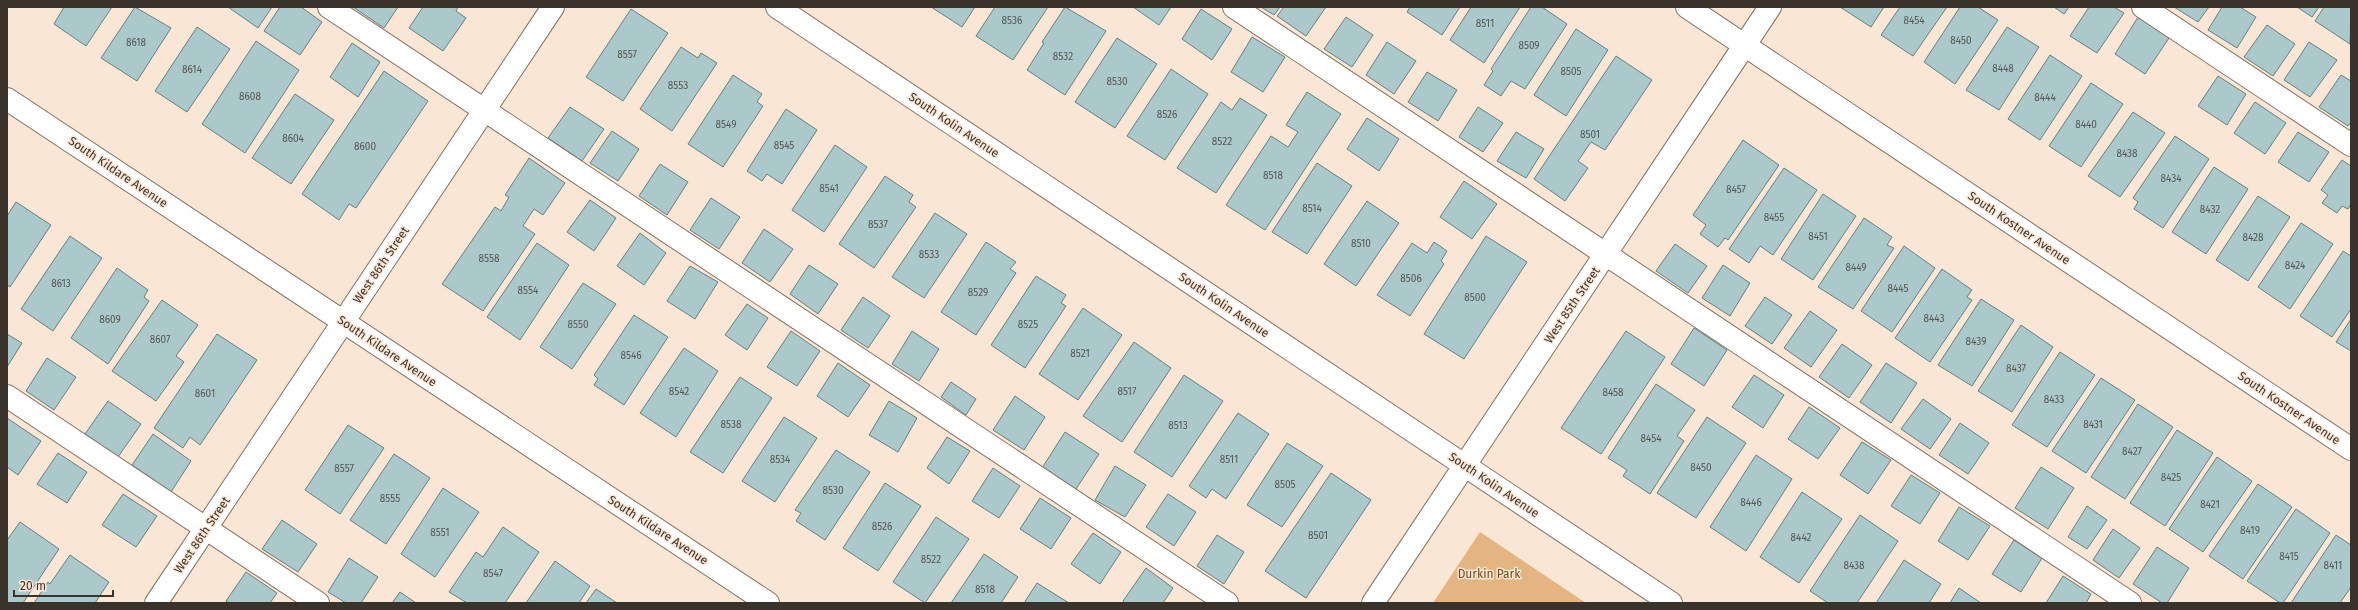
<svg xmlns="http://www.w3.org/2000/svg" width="2358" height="610" font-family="'Fira Sans',sans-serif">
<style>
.green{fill:#e4b482}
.building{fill:#abc8ca;stroke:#658083}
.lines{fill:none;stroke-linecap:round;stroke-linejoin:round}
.minor-casing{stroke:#827262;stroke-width:24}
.minor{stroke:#fff;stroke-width:22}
.labels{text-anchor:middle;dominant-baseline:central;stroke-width:3;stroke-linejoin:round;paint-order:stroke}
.number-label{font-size:10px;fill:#565854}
.street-label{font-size:12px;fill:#3a332c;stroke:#f9e6d4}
.park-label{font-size:12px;fill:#734813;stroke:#f9e6d4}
</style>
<rect width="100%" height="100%" fill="#f9e6d4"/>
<!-- green -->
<path class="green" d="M1480 532 1586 603H1433Z"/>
<!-- building -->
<path class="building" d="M64 7H112L86 46 54 24Z
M135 7 171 28 137 81 101 58Z
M228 7H272L258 28Z
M280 7H301L322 22 300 55 264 31Z
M353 7H398L384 28Z
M423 7H458L456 11 466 18 443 51 409 28Z
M931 7H975L962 27Z
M995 7H1048L1013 60 976 36Z
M1065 7 1106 31 1065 95 1027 70 1044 43 1042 42Z
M1133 7H1171L1159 25Z
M1261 7H1280L1274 15Z
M1284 7H1326L1306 36 1277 16Z
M1410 7H1460L1442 35 1407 12Z
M1471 7H1520L1484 63 1450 40Z
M1531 7H1542L1567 24 1525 89 1511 81 1501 96 1484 85 1493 71 1491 69Z
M1840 7H1884L1871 27Z
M1900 7H1947L1913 56 1881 35Z
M1960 7H1978L1998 20 1955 84 1924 62Z
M2054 7H2069L2064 14Z
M2089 7H2114L2124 13 2097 53 2070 36Z
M2174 7H2209L2198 22Z
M2222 7H2240L2256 17 2237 48 2208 30Z
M2297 7H2319L2312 17Z
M2324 7H2351L2350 44 2315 21Z
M631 9 668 33 623 101 586 77Z
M1201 9 1232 29 1212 60 1182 39Z
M1346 17 1373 35 1352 67 1324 49Z
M2138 17 2169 38 2145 74 2115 54Z
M2267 25 2295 44 2273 76 2244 57Z
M197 27 230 49 187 112 155 91Z
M2007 27 2039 47 1999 110 1966 90Z
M1576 29 1608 50 1566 116 1534 95Z
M1252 37 1285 57 1263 92 1231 72Z
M1117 38 1157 64 1115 128 1075 102Z
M256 41 299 70 245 153 202 124Z
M1387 42 1416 61 1394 94 1366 75Z
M2309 42 2337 60 2310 97 2284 80Z
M352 43 380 62 358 97 330 77Z
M681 47 698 58 701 53 717 63 672 131 640 109Z
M2050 55 2082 76 2040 140 2008 119Z
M1616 56 1652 80 1605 150 1591 142 1578 161 1588 168 1565 201 1534 179Z
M1171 69 1208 94 1165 160 1127 136Z
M384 71 428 101 356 208 349 204 339 220 302 194Z
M1427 72 1457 90 1438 121 1408 102Z
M733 75 762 94 757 102 763 106 723 167 688 144Z
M2341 75 2351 81V122L2348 126 2319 107Z
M2218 76 2246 94 2227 125 2198 106Z
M2091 83 2123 104 2081 167 2049 146Z
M1307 92 1341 114 1265 230 1226 205 1271 136 1288 147 1298 132 1286 125Z
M295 94 334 120 291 184 252 158Z
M1240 98 1267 115 1216 193 1177 168 1221 102 1232 110Z
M2255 102 2286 123 2265 154 2234 133Z
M570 107 604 129 582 161 548 138Z
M1478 107 1503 123 1483 152 1459 137Z
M786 109 817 130 782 184 767 174 762 181 747 171Z
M2133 112 2165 133 2120 197 2088 176Z
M1367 118 1399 139 1379 171 1347 149Z
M612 131 639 149 618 181 590 163Z
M1516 132 1544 149 1526 178 1497 161Z
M2298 132 2329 152 2309 182 2278 162Z
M2175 136 2209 159 2163 228 2134 209 2138 202 2133 198Z
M1743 140 1779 165 1728 240 1725 238 1718 247 1700 234 1706 225 1693 215Z
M835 145 867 167 824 232 792 210Z
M529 158 565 183 543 215 534 209 523 226 535 234 483 311 442 284 495 207 501 211 509 197 505 195Z
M2342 160 2351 166V204L2348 209 2342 206 2337 213 2322 203 2328 195 2321 190Z
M1317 163 1352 186 1307 254 1272 232Z
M660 164 688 182 667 215 639 196Z
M2214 167 2248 189 2206 254 2172 232Z
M1784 168 1817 190 1773 255 1760 246 1749 263 1729 249Z
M885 176 913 195 909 202 916 207 874 268 839 244Z
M1464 181 1497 204 1472 239 1440 217Z
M1823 194 1856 216 1813 280 1781 259Z
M2258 196 2290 217 2248 281 2216 260Z
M711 198 740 217 719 249 690 230Z
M590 200 616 218 594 251 567 232Z
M1367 201 1399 223 1356 286 1324 264Z
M16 202 51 225 10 287 7 285V216Z
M935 213 967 234 924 298 892 277Z
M1864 218 1892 237 1887 245 1894 248 1853 309 1818 287Z
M2301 223 2333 244 2290 309 2258 287Z
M764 229 793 249 770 282 742 263Z
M640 233 666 253 644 285 617 266Z
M70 236 102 258 53 331 21 309Z
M1486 236 1527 262 1464 359 1424 334Z
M986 242 1016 262 1010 269 1016 273 976 335 941 312Z
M1434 242 1447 251 1441 261 1444 264 1410 316 1377 295 1412 243 1427 253Z
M537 243 569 265 520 340 487 317Z
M1675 244 1707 266 1688 293 1656 271Z
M1904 246 1935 268 1892 332 1861 311Z
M2343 251 2351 256V309L2332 337 2300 316Z
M809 265 838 284 818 314 790 294Z
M1723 265 1750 283 1730 316 1702 298Z
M690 266 718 282 695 319 667 301Z
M117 268 148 290 144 297 149 301 108 364 71 338Z
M1942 269 1972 290 1967 297 1972 300 1930 362 1895 338Z
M1036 276 1066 295 1061 303 1066 306 1025 368 991 345Z
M583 283 616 304 572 369 540 347Z
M863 297 890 316 868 348 841 330Z
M1765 297 1792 315 1772 344 1745 326Z
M1981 299 2014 320 1972 386 1938 365Z
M162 300 198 325 176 356 184 362 156 401 112 371Z
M747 304 768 318 747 350 725 335Z
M1083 308 1122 335 1078 400 1039 374Z
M1810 311 1837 330 1811 367 1784 348Z
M634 315 668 337 624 405 594 385 598 379 594 375Z
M2351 319V351L2336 342Z
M2021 325 2053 347 2012 412 1978 391Z
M1694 328 1727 350 1704 386 1671 364Z
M791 331 820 351 797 386 767 367Z
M912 331 939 349 919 381 892 364Z
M1626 331 1665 357 1601 454 1561 428Z
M7 334 22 343 7 367Z
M217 334 257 360 200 445 190 437 183 448 154 428Z
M1134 342 1171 368 1122 442 1083 416Z
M1842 344 1872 365 1849 398 1819 377Z
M684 348 718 371 676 437 640 413Z
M2060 352 2095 375 2047 447 2012 425Z
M47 358 76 377 54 410 26 391Z
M838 363 870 385 848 417 817 396Z
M1886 363 1917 383 1891 423 1860 402Z
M1184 375 1223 401 1172 477 1134 452Z
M1754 375 1784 395 1763 428 1732 407Z
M740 377 772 398 723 473 690 452Z
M2101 378 2135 400 2086 473 2052 451Z
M951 382 976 399 966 415 941 397Z
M1656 384 1695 410 1677 436 1684 441 1650 494 1623 476 1627 470 1608 458Z
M1015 396 1045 417 1024 450 993 430Z
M1923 399 1951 419 1930 449 1901 429Z
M108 401 141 424 118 457 85 434Z
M889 401 917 418 898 452 869 435Z
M2138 404 2173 427 2125 499 2091 477Z
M1809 407 1840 428 1818 459 1788 439Z
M1238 413 1269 434 1226 499 1212 489 1206 498 1189 486Z
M784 417 817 438 775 502 742 481Z
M1707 417 1746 443 1696 518 1657 493Z
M7 418 41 441 18 475 7 467Z
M1960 423 1989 443 1968 474 1939 455Z
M348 425 384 448 340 514 305 490Z
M2177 430 2213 453 2165 526 2130 503Z
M1065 432 1099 454 1076 489 1042 468Z
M153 434 191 461 171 492 132 465Z
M947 437 970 451 949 484 927 468Z
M1862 442 1891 460 1868 494 1840 475Z
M1287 443 1323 466 1282 527 1247 505Z
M836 450 870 472 825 540 796 521 801 513 795 510Z
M58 453 87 472 67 503 37 484Z
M394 454 430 478 386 544 350 520Z
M1756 455 1792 479 1746 551 1710 527Z
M2217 457 2252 481 2203 552 2169 529Z
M1115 466 1146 485 1125 517 1095 500Z
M2041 467 2074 488 2048 529 2015 508Z
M993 468 1020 486 999 518 972 501Z
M1331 473 1371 500 1306 598 1265 571Z
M1911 475 1940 493 1920 524 1891 506Z
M885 483 921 506 878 571 843 548Z
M2258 484 2292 507 2243 579 2209 556Z
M443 488 479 512 435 577 401 554Z
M1802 492 1842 519 1799 583 1760 557Z
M123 494 157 516 136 547 102 525Z
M1168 494 1196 512 1174 546 1146 527Z
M1040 498 1071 518 1051 549 1020 529Z
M2087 506 2107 520 2087 549 2068 537Z
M1959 507 1990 526 1968 560 1938 541Z
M2296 509 2330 533 2283 603H2280L2247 581Z
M1860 515 1898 541 1857 603H1828L1810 591Z
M936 517 969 539 925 603 893 582Z
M282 520 317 544 298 572 262 549Z
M20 522 59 549 23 603H7V540Z
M503 527 539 552 505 603H467L449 592 476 552 483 557Z
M2113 529 2140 548 2119 578 2093 560Z
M1093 533 1121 552 1100 584 1071 564Z
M1217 535 1244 552 1224 584 1197 566Z
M2336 535 2351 545V587L2340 603H2291Z
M2014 540 2042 558 2021 592 1992 574Z
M2157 547 2189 568 2167 603H2162L2133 584Z
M984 554 1018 577 1001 603H951Z
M70 555 109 582 95 603H34L48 582 50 584Z
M349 558 378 577 361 603H346L328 592Z
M1904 560 1941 584 1929 603H1876Z
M555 561 590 586 579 603H526Z
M1146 568 1173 588 1163 603H1126L1123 601Z
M246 572 277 593 270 603H230L226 601Z
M2063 576 2091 594 2086 603H2046Z
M1037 583 1069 603H1024Z
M1959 588 1981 603H1950Z
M596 589 617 603H586Z
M400 592 416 603H392Z"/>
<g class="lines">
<!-- minor casing -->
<g class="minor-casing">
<path id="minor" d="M329 7 1227 603
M777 7 1671 603
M1234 7 2130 603
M1687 7 2351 449
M2143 7 2351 145
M7 99 768 603
M7 396 318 603
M156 603 553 7
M1373 603 1770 7"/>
</g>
<!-- minor -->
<use href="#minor" class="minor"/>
</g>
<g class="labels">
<!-- number labels -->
<g class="number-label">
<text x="1012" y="21">8536</text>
<text x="1914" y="21">8454</text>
<text x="1485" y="24">8511</text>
<text x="1961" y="41">8450</text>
<text x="136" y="43">8618</text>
<text x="1529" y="46">8509</text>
<text x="627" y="55">8557</text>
<text x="1063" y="57">8532</text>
<text x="2003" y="69">8448</text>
<text x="192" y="70">8614</text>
<text x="1571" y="72">8505</text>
<text x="1117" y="82">8530</text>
<text x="678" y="86">8553</text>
<text x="250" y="97">8608</text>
<text x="2045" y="98">8444</text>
<text x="1167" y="115">8526</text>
<text x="726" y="125">8549</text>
<text x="2086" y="125">8440</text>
<text x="1590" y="135">8501</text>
<text x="293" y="139">8604</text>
<text x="1222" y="142">8522</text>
<text x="784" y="146">8545</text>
<text x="365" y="147">8600</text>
<text x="2127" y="154">8438</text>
<text x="1273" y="176">8518</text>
<text x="2171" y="179">8434</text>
<text x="829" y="189">8541</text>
<text x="1736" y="190">8457</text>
<text x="1312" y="209">8514</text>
<text x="2210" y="210">8432</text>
<text x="1774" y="218">8455</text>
<text x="878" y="225">8537</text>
<text x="1818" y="237">8451</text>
<text x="2253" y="238">8428</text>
<text x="1361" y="244">8510</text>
<text x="929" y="255">8533</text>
<text x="489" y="259">8558</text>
<text x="2295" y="266">8424</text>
<text x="1856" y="268">8449</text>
<text x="1411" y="279">8506</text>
<text x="61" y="284">8613</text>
<text x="1898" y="289">8445</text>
<text x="528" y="291">8554</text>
<text x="978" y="293">8529</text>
<text x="1475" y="298">8500</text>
<text x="1934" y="319">8443</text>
<text x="110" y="320">8609</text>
<text x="578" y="325">8550</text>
<text x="1028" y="325">8525</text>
<text x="160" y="340">8607</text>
<text x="1976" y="342">8439</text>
<text x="1080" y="354">8521</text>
<text x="631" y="356">8546</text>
<text x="2016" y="369">8437</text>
<text x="679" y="392">8542</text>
<text x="1127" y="392">8517</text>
<text x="1613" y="393">8458</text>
<text x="205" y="394">8601</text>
<text x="2054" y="400">8433</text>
<text x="731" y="425">8538</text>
<text x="2093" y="425">8431</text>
<text x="1178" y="426">8513</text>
<text x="1651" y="439">8454</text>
<text x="2132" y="452">8427</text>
<text x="780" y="460">8534</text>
<text x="1229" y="460">8511</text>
<text x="1701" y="468">8450</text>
<text x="344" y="469">8557</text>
<text x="2171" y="478">8425</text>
<text x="1285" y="485">8505</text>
<text x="833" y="491">8530</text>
<text x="390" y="499">8555</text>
<text x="1751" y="503">8446</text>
<text x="2210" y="505">8421</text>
<text x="882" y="527">8526</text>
<text x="2250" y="531">8419</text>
<text x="440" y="533">8551</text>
<text x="1318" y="536">8501</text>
<text x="1801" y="538">8442</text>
<text x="2289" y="557">8415</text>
<text x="931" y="560">8522</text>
<text x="1854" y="566">8438</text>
<text x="2333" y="566">8411</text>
<text x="493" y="574">8547</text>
<text x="985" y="590">8518</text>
</g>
<!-- street labels -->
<g class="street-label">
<text transform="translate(954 125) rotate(34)">South Kolin Avenue</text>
<text transform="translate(118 172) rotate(34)">South Kildare Avenue</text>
<text transform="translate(2019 228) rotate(34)">South Kostner Avenue</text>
<text transform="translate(381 265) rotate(-56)">West 86th Street</text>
<text transform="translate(1224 305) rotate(34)">South Kolin Avenue</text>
<text transform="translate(1572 305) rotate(-56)">West 85th Street</text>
<text transform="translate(387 351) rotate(34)">South Kildare Avenue</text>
<text transform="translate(2289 408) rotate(34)">South Kostner Avenue</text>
<text transform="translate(1494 485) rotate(34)">South Kolin Avenue</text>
<text transform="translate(658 530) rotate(33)">South Kildare Avenue</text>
<text transform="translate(202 535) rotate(-56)">West 86th Street</text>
</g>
<!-- park labels -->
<g class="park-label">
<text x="1489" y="574">Durkin Park</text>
</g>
</g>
<!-- border -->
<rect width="2358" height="610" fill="none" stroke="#3a332c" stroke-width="16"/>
<!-- scale -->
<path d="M14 590v6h99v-6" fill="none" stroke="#3a332c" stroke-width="2"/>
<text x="20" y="590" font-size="12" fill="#3a332c" stroke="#f9e6d4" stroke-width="3" paint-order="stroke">20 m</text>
</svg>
